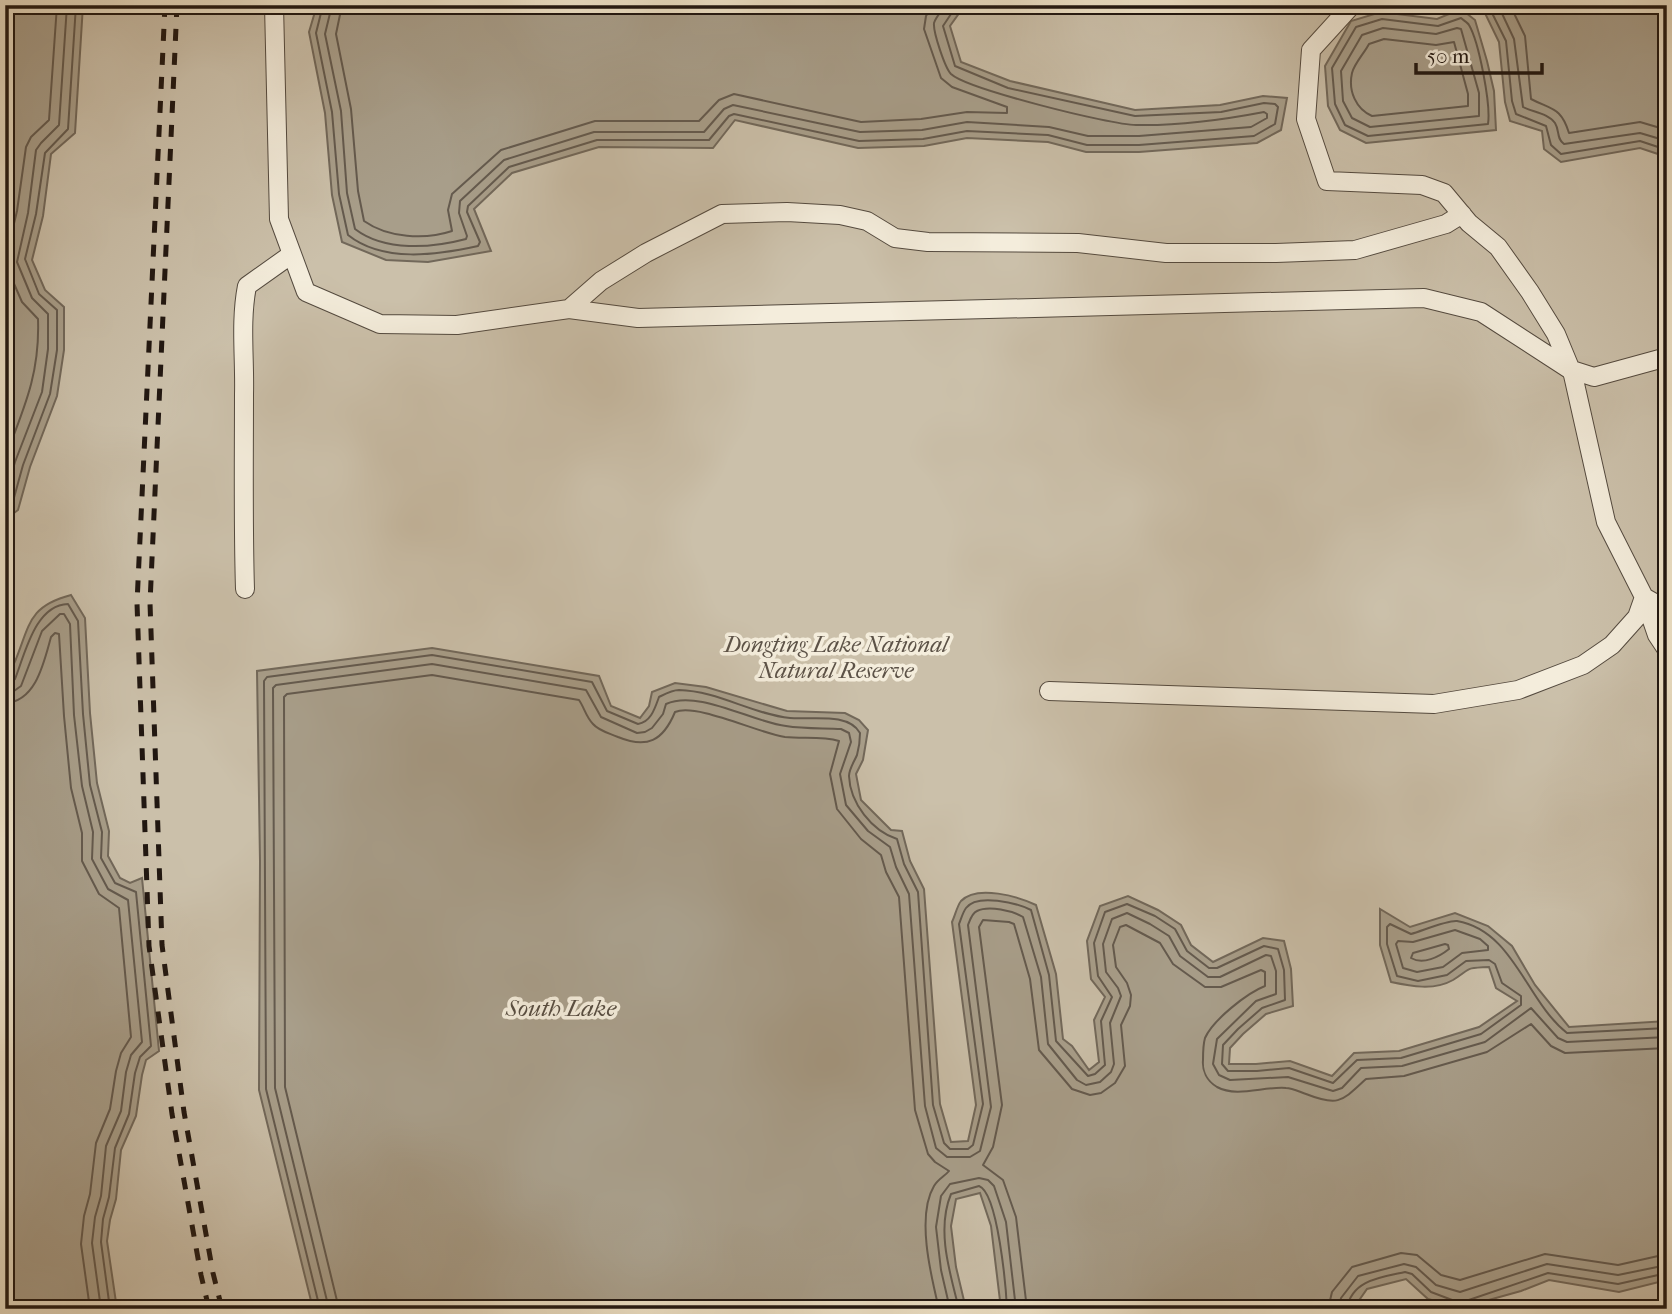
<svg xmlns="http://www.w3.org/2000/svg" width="1672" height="1314" font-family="'IM FELL French Canon',serif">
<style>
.green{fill:#cbc0aa;stroke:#766c5e;stroke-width:2}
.water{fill:#a89e8a;stroke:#72685a;stroke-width:2}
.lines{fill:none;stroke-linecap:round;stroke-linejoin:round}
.shore{stroke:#645a4e;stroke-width:2}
.street-casing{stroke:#544a3f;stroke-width:20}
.street{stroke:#f4eddc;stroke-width:18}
.rail{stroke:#211711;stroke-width:5;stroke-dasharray:12 12;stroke-linecap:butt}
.labels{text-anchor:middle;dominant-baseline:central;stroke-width:7;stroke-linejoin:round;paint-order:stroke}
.park-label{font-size:23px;font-style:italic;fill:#5c5247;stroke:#f4eddc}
.water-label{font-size:24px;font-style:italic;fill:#574d41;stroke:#f4eddc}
</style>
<rect width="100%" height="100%" fill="#eee3c9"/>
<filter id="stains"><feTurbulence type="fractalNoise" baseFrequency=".00286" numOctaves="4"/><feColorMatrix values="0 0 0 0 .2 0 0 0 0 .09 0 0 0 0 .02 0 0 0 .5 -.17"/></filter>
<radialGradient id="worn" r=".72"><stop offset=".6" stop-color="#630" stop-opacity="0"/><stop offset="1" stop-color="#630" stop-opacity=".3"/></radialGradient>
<!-- green -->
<path class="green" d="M5 5H1667V1309H5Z"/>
<!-- water -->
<path class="water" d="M5 5H83L75 133 51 154 43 216 32 260 45 290 64 307V350L57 396 30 467 18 510 5 520Z
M317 5H965L950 26 961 62 1010 81 1135 110 1220 105 1263 96 1287 98 1281 130 1257 143 1139 152H1086L1048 142 967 138 924 146 858 148 735 120 713 148 599 147 512 173 474 209 491 251 428 262 386 260 342 242 332 195 325 113 309 32Z
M1667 5V157L1640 148 1561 162 1544 149 1542 131 1510 121 1505 102 1499 42 1481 5Z
M1461 9 1475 20 1487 61 1494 91 1496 130 1366 143 1340 130 1328 106 1325 66 1351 21 1381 12 1437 19Z
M71 595 85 618 90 713 97 783 109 831 108 856 120 878 130 883 142 878 159 1051 146 1060 142 1075 136 1116 121 1150 116 1199 110 1220 107 1241 117 1309H5V679C10 674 13 666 16 659 30 624 29 606 71 595Z
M432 648 599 676 611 706 640 718 649 706 652 692 675 683 706 687 787 711 845 713 859 720 868 730 863 760 856 774 861 800 891 830 902 831 910 861 924 889 940 1104 951 1142 968 1141 976 1105 952 922C955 916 957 906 961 901 977 884 1019 897 1036 905L1056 974 1063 1039 1072 1046 1089 1070 1099 1062 1094 1020 1105 997 1091 979 1087 941 1100 906 1128 896 1158 910 1181 925 1191 945 1213 962 1263 938 1284 941 1291 969 1293 1006 1266 1014 1243 1034 1230 1048 1229 1064H1256L1290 1061 1332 1076 1354 1053 1399 1051 1479 1027 1517 1001 1496 988 1489 967C1464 968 1472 968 1453 980 1434 991 1410 986 1391 982L1380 945V909L1410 927 1455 913 1488 926 1512 946 1535 985 1569 1027 1667 1021V1280L1619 1292 1549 1280 1521 1291 1460 1308 1428 1299 1406 1279 1367 1289 1353 1309H1001L991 1226 980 1193 956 1199 951 1226 956 1267 966 1309H313L259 1090 260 861 257 671Z"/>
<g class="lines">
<!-- shore -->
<path class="shore" d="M323 5 316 33 332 112 339 194 348 235C383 263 437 255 478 246L480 242 467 212 468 206 509 167 597 140H709L729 116 734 114 859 141 923 139 967 131 1048 135 1087 145H1139L1254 136 1275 124 1278 107 1275 104 1264 103 1221 112 1135 116 1008 88 955 66 943 26 957 5
M332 5 325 34 341 111 347 193 355 229C385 252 432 248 466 239L467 236 459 213 460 201 504 160 594 132H704L724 109 733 105 860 132 922 130 967 122 1049 127 1088 136H1139L1251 127 1267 118V114L1264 112C1222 120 1179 126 1136 125 1111 125 967 89 951 74 945 68 933 32 934 23 936 16 942 11 946 5
M342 5 336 34 351 109 358 191 364 221C388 238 425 240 452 231L448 210 452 194 501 150 595 121H699L719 100 734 94 861 122 921 119 967 112 1007 113V107L952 87 941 78 924 29 926 16 933 5
M1488 5 1506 41 1512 101 1516 114 1546 126 1551 145 1561 154 1640 141 1667 150
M1498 5 1514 39 1523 107C1532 112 1548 113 1555 123 1560 131 1556 138 1564 144L1640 133 1667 141
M1510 5 1525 36 1531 99C1552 110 1561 107 1569 133L1640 122 1667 130
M1461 18C1463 20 1468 23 1469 25 1479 42 1491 105 1488 124L1368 136 1345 125 1335 104 1332 68 1356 27 1382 19 1438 26Z
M1383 28 1436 34 1457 28 1461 29 1479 93V116L1370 127 1352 118 1343 101 1341 71 1362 35Z
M1384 39 1436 45 1454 42 1468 94V106L1372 116C1356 109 1348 91 1352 73 1354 64 1365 52 1369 44Z
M5 458C24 408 40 374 38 319L22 302 8 270 6 257 17 211 26 147 31 137 49 120 57 5
M5 496 15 462 42 392 48 349V314L32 298 17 262 28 213 36 150 41 143 59 125 67 5
M5 511 12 505 23 465 50 394 57 350V310L39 294 25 259 36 214 45 153 68 129 76 5
M5 684 11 683 15 679C25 654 35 605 68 604L78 621 83 714 90 785 102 832 101 858 115 883 136 892 151 1046 140 1057 135 1073 129 1114 115 1148 109 1197 103 1219 101 1242 110 1309
M5 693 14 691 21 686 42 631 60 614H64L70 624 74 715 82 786 93 832 92 859 108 889 128 900 142 1042 131 1055 126 1072 121 1111 106 1146 101 1196 95 1217 92 1243 101 1309
M5 703C36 702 44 662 51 637L55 633 59 634 64 716 71 788 82 833V861L99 894 119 908 131 1037 121 1053 116 1071 110 1109 96 1143 90 1194 84 1216 81 1244 90 1309
M1455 930 1480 939 1488 946V950L1462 953 1443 967 1417 972 1403 968 1396 944 1398 941 1413 942Z
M1445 944 1448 945 1449 949C1439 957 1423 965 1411 958L1413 953Z
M320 1309 266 1089 264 681 267 677 432 655 592 682 607 711 638 724C651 722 655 708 659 697 665 694 672 690 679 690 718 691 752 714 790 718 811 720 848 712 860 733 860 741 859 748 857 755 854 762 849 769 849 776 850 803 872 831 897 839L904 864 918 892 933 1105 944 1143 950 1149H968L973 1145 983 1104 959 924C961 919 963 912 966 908 977 893 1017 903 1031 910L1049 975 1056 1041 1088 1076 1095 1074 1105 1065 1101 1021 1112 997 1098 976 1094 943 1105 912 1127 904 1155 916 1175 929 1187 951 1209 968H1217L1264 946 1278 949 1284 970 1285 1000 1262 1008 1238 1029 1223 1045 1222 1064 1228 1071H1257L1289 1068 1333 1083 1357 1060 1401 1058 1481 1034 1521 1005V996L1502 983 1495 964 1489 960 1466 961 1447 975 1418 981 1397 976 1387 944V927L1390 924 1411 934C1422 931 1447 920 1457 921 1514 931 1526 1001 1567 1033L1667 1028
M329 1309 275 1088 273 688 276 685 432 664 586 690 601 717 637 733 645 732 652 728 663 714 666 704C698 689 752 722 786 726 804 729 823 728 841 729L849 733 851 742 840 774 846 805 868 831 890 847 896 867 909 894 925 1106 936 1148 947 1157H970L980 1151 991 1107 968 925C970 920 972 913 977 911 989 905 1013 911 1023 917L1041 977 1048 1044 1077 1080 1086 1085 1100 1082 1111 1072 1114 1064 1110 1023 1121 996 1118 988 1106 972 1103 944 1112 919 1127 913 1150 924 1169 936 1180 956 1208 977H1220L1266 955 1271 956 1276 971V994L1256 1001 1217 1039 1213 1064 1219 1075 1230 1080 1288 1077 1333 1091 1342 1088 1361 1068 1402 1066 1485 1042 1531 1008 1558 1038 1567 1042 1667 1037
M339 1309 285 1087 284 697 287 694 432 675 579 700C584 707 586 717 593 724 599 731 609 733 618 737 647 749 663 741 675 712 697 703 758 733 785 737 802 739 822 736 839 741L830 774 837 809 861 839 881 855 886 872 899 897 915 1110 928 1154 935 1162 949 1171C945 1176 938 1179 934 1186 916 1216 931 1276 939 1309
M950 1309 941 1270 936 1227 941 1196 950 1184 979 1178 988 1180 994 1186 1006 1222 1016 1309
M959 1309C950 1273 936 1230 951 1194L979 1186C998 1193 1006 1288 1007 1309
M1027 1309 1016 1217 1003 1180 983 1165 993 1147 1002 1105 979 927 983 920 1009 922 1014 924 1030 979 1039 1050 1072 1089 1090 1095 1101 1093 1115 1083 1125 1066 1121 1025 1130 1006 1131 995 1127 983 1116 967 1113 945 1120 927 1126 925 1160 943 1173 964 1205 987H1221L1261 970 1265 972V986C1247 993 1213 1020 1205 1038 1203 1045 1203 1053 1203 1060 1202 1071 1207 1081 1217 1087 1237 1098 1264 1086 1286 1088 1292 1088 1300 1092 1306 1094 1339 1107 1342 1101 1366 1079L1404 1076 1487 1052 1531 1024 1551 1046 1565 1053 1667 1048
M1328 1309 1332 1292 1352 1267 1401 1253 1417 1255 1441 1275 1460 1280 1545 1254 1618 1265 1667 1254
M1339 1309 1341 1298 1358 1276 1404 1264 1416 1267 1436 1285 1460 1292 1547 1264 1618 1275 1667 1265
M1347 1309C1351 1280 1382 1277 1405 1272L1412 1274 1431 1292 1460 1303 1548 1273 1618 1284 1667 1273"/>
<!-- street casing -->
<g class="street-casing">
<path id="street" d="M274 5 279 219 306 292 380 324 457 325 569 309 638 318 1424 298 1481 312 1569 369 1594 377 1667 357
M569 309 601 281 646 253 722 214 787 212 840 215 867 221 895 238 928 242 1078 243 1166 253H1276L1355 250 1446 224 1462 214
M245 589C243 524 244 459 244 394 245 358 240 322 247 286L292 254
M1644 597 1657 635 1667 650
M1644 597 1667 610
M1049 691 1434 704 1518 690 1583 665 1612 645 1637 617 1644 597 1606 522 1573 375 1556 334 1530 292 1498 247 1469 223 1444 193 1422 185 1327 181 1306 119 1311 50 1352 5"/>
</g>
<!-- street -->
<use href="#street" class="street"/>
<!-- rail -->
<path class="rail" d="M165 5 137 603 149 946 172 1114 201 1275 209 1309
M177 5 150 603 162 945 184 1112 213 1273 222 1309"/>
</g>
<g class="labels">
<!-- park labels -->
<g class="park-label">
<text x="836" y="644">Dongting Lake National<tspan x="836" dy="26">Natural Reserve</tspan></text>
</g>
<!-- water labels -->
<g class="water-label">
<text x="561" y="1008">South Lake</text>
</g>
</g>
<!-- margin -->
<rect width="1672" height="1314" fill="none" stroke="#eee3c9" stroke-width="28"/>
<rect x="7" y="7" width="1658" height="1300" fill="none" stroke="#211711" stroke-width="3.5"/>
<rect x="14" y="14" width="1644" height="1286" fill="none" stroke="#211711" stroke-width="2"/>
<!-- scale -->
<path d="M1416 63v10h126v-10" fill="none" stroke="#211711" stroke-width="3.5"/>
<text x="1427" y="63" font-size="21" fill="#211711" stroke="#f4eddc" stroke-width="5" paint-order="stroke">50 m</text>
<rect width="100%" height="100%" filter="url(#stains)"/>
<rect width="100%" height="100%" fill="url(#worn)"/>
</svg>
